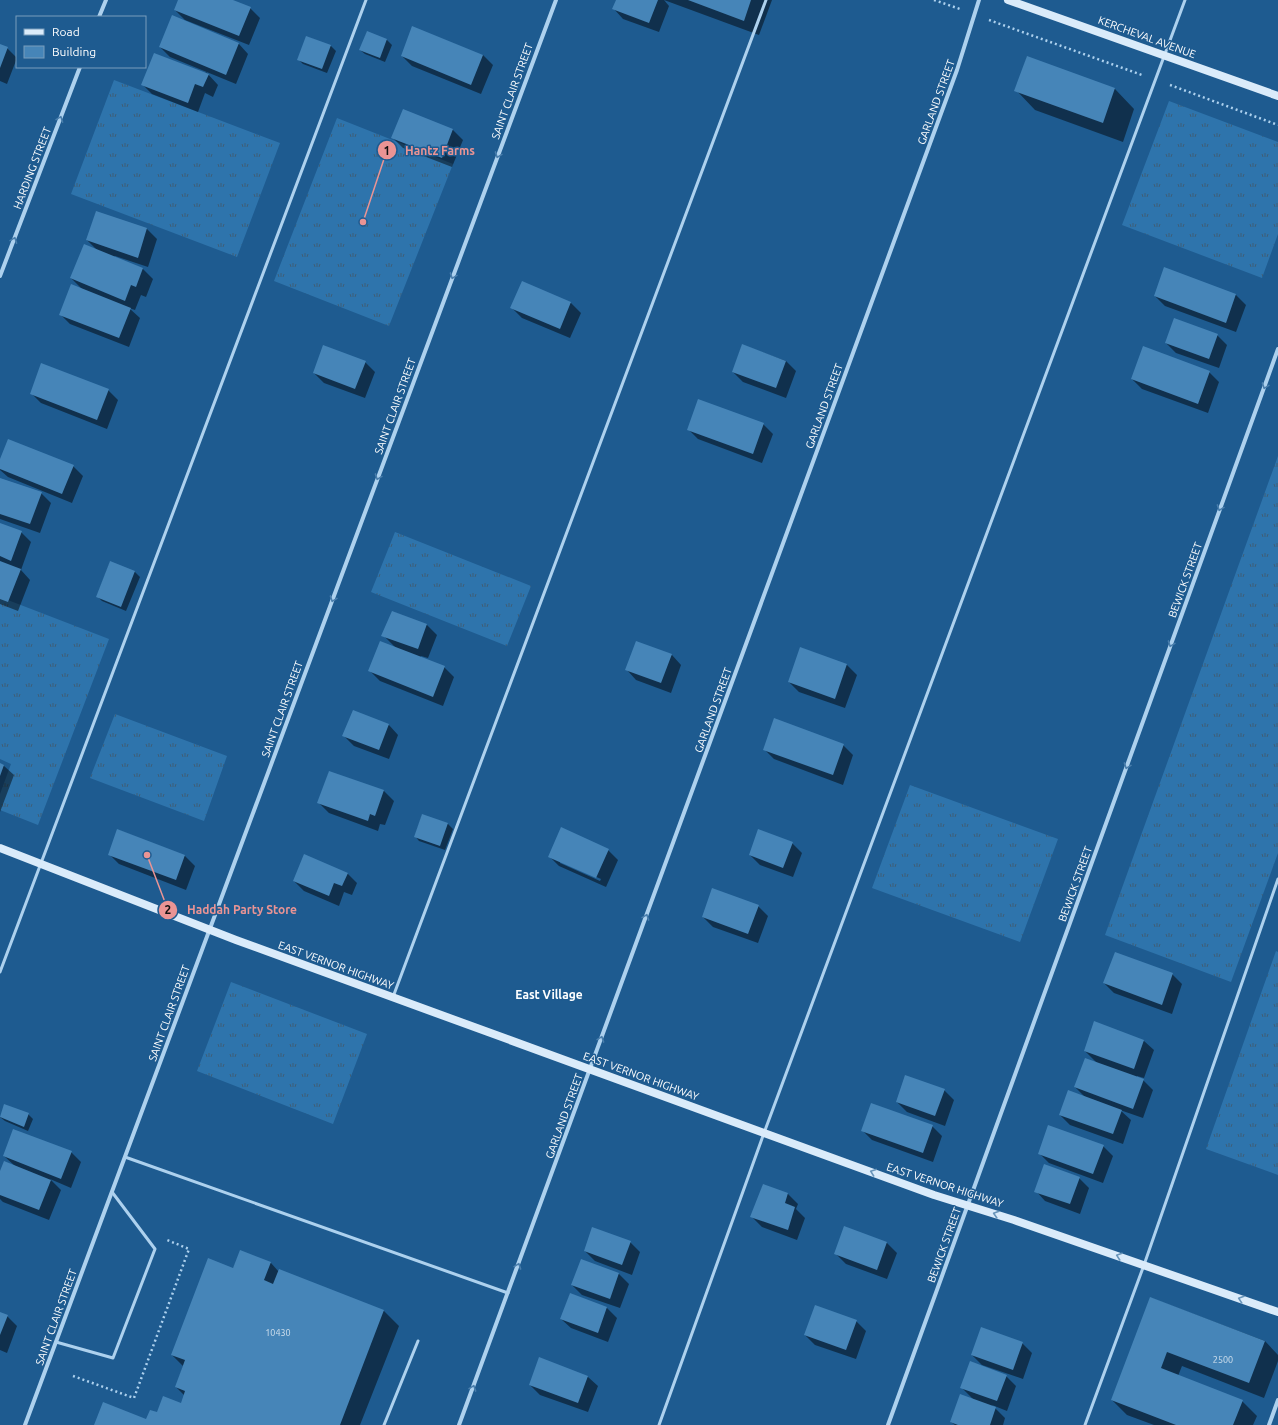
<svg xmlns="http://www.w3.org/2000/svg" width="1278" height="1425" font-family="Ubuntu,sans-serif">
<style>
.grass{fill:url(#grass-tufts)}
.shadow{fill:#0007;fill-rule:evenodd}
.building{fill:#4685b8}
.lines{fill:none;stroke-linecap:round;stroke-linejoin:round}
.path{stroke:#add1ee;stroke-width:2.5;stroke-dasharray:2 3;stroke-linecap:butt}
.lane{stroke:#add1ee;stroke-width:3}
.street{stroke:#add1ee;stroke-width:4}
.secondary{stroke:#daebfa;stroke-width:8}
.oneway{stroke:#497eac}
.oneway2{stroke:#6995ba}
.labels{text-anchor:middle;dominant-baseline:central;stroke-width:3;stroke-linejoin:round;paint-order:stroke}
.number-label{font-size:9px;fill:#d1e0ed}
.street-label{font-size:11px;fill:#fff;stroke:#1e5b90}
.neighbourhood-label{font-size:12px;font-weight:bold;fill:#fff;stroke:#1e5b90}
.leader{fill:none;stroke:#ea9494;stroke-width:1.5}
.callout-dot{fill:#ea9494;stroke:#1e5b90;stroke-width:1.5}
.mark-label{font-size:12px;text-anchor:middle;font-weight:bold;fill:#111}
.callout-label{font-size:12px;text-anchor:middle;font-weight:bold;fill:#ea9494;stroke:#1e5b90;stroke-width:3;stroke-linejoin:round;paint-order:stroke}
</style>
<defs>
<pattern id="grass-tufts" width="24" height="20" patternUnits="userSpaceOnUse"><rect width="24" height="20" fill="#2e74ac"/><path d="M3 7l-1-3M5 7V3M7 7l1-3M15 17l-1-3M17 17v-4M19 17l1-3" fill="none" stroke="#3e5e77"/></pattern>
</defs>
<rect width="100%" height="100%" fill="#1e5b90"/>
<!-- grass -->
<path class="grass" d="M114 80 280 143 237 257 71 194Z
M1169 101 1278 142V234L1262 278 1122 225Z
M337 118 453 164 389 326 274 281Z
M1278 456V853L1231 982 1105 935Z
M395 532 531 586 507 646 371 592Z
M0 597 109 639 38 825 0 810V794L11 764 0 759Z
M115 714 227 756 204 821 90 778Z
M910 785 1058 839 1020 942 872 888Z
M1276 951 1278 952V1175L1206 1149Z
M231 982 367 1034 333 1124 197 1071Z"/>
<!-- shadow -->
<path class="shadow" d="M179 0H230L250 8 260 18 249 45 185 20 175 10Z
M617 0H772L759 35 664 0 669 6 659 32 623 19 614 9Z
M367 32 387 40 392 45 385 62 365 54 360 50Z
M307 37 331 46 336 51 327 73 303 64 298 59Z
M239 44 248 54 236 84 170 57 160 47Z
M0 45 7 48 17 58 7 84 0 81Z
M483 55 493 65 481 94 412 66 402 56Z
M1027 57 1115 89 1134 109 1123 142 1035 110 1016 90Z
M206 72 218 85 213 97 205 93 198 112 152 94 143 85 205 74Z
M403 111 453 130 463 140 452 167 403 148 393 138Z
M96 212 147 229 157 239 148 267 115 256 114 257 143 269 153 279 146 297 141 295 135 310 129 308 140 318 129 347 70 324 60 314 83 290 71 278 98 251 87 240Z
M522 283 571 303 581 313 570 338 522 318 512 308Z
M1236 295 1246 305 1236 332 1165 306 1155 296Z
M1217 335 1227 345 1219 368 1176 353 1166 343Z
M742 345 786 361 796 371 786 398 743 382 733 372Z
M365 362 375 372 365 398 324 383 314 373Z
M1209 372 1219 382 1208 413 1142 389 1132 379Z
M108 390 118 400 107 429 41 403 31 393Z
M763 424 773 434 762 463 698 439 688 429Z
M0 462 73 466 83 476 72 503 8 477 0 470Z
M0 479 41 493 51 503 40 533 0 519Z
M0 524 21 532 31 542 21 570 30 580 18 611 0 604Z
M110 562 135 572 140 577 126 611 102 601 97 596Z
M393 612 427 625 437 635 428 658 421 656 420 658 444 667 454 677 443 706 380 681 370 671 395 647 383 635Z
M801 648 847 665 857 675 845 708 799 692 789 682Z
M672 655 681 665 671 693 636 680 627 670Z
M389 725 398 735 389 759 354 746 344 736Z
M843 745 853 755 843 785 774 759 764 749Z
M0 764 4 766 14 775 0 812Z
M329 772 384 791 394 801 385 825 380 824 378 831 329 813 319 803Z
M422 815 448 824 453 829 445 850 419 841 415 836Z
M118 830 185 856 195 866 186 890 119 864 109 854Z
M792 843 802 853 793 877 760 865 750 855Z
M608 850 618 860 606 887 559 866 549 856ZM560 861 601 879 600 881 560 863Z
M347 873 357 883 352 895 344 892 339 906 304 891 294 881Z
M758 906 768 916 758 943 713 927 703 917Z
M1172 974 1182 984 1172 1014 1114 993 1104 983Z
M1144 1041 1154 1050 1144 1078 1137 1076V1078L1143 1080 1153 1090 1143 1118 1120 1110 1131 1120 1123 1144 1070 1125 1060 1115 1085 1097 1075 1087 1098 1064 1085 1051Z
M944 1090 954 1100 945 1126 907 1112 897 1102Z
M28 1114 33 1119 28 1131 5 1121 0 1117Z
M932 1126 942 1136 933 1162 872 1140 862 1130Z
M1103 1146 1113 1156 1103 1183 1049 1163 1039 1153Z
M71 1152 81 1162 71 1188 50 1179 61 1190 49 1220 3 1202 0 1199V1174L15 1166 4 1156Z
M1079 1178 1089 1188 1080 1214 1045 1201 1036 1191Z
M763 1185 788 1194 798 1204 796 1209 805 1218 797 1240 762 1227 752 1217Z
M845 1228 887 1243 897 1253 887 1279 846 1264 836 1254Z
M630 1242 640 1252 632 1275 595 1261 585 1251Z
M240 1252 271 1263 279 1272 384 1311 399 1326 360 1425H95L147 1420 157 1414 182 1404 185 1396 176 1387 183 1366 172 1355 233 1269Z
M581 1261 619 1274 629 1284 620 1308 582 1295 572 1285Z
M570 1294 607 1308 617 1318 608 1342 571 1328 561 1319Z
M1151 1298 1265 1341 1278 1355V1361L1264 1398 1182 1366 1178 1376 1242 1401 1257 1416 1253 1425H1154L1127 1415 1112 1400Z
M0 1313 7 1316 17 1326 7 1353 0 1350Z
M856 1321 866 1331 856 1359 815 1345 805 1335Z
M1022 1343 1032 1353 1023 1379 982 1365 972 1355Z
M1006 1376 1016 1386 1007 1411 992 1405 1005 1418 1003 1425H955L951 1422 975 1401 962 1388Z
M588 1377 598 1386 588 1412 540 1395 530 1385Z"/>
<!-- building -->
<path class="building" d="M178 0H233L251 7 239 36 174 10Z
M616 0H658L649 23 612 9Z
M688 0H751L744 21Z
M172 15 239 43 226 75 159 47Z
M412 26 483 55 471 85 401 56Z
M367 31 387 39 380 58 359 50Z
M306 36 331 45 322 69 297 60Z
M0 44 8 47 0 68Z
M154 53 209 74 203 87 195 84 188 103 141 85Z
M1027 56 1115 88 1103 123 1014 91Z
M403 109 453 129 442 158 391 138Z
M96 211 147 228 138 258 86 240Z
M84 244 143 268 136 287 131 285 125 301 70 278Z
M1164 267 1236 294 1226 323 1154 296Z
M522 281 571 302 560 329 510 308Z
M71 284 131 308 119 338 59 315Z
M1174 318 1218 334 1209 359 1165 343Z
M742 344 786 361 776 388 732 372Z
M323 345 366 361 355 389 313 373Z
M1143 346 1210 371 1198 404 1131 379Z
M41 363 109 389 97 420 30 394Z
M698 399 764 423 753 454 687 430Z
M8 439 74 465 62 494 0 469V459Z
M0 478 42 492 30 524 0 514Z
M0 523 22 531 11 561 0 556Z
M0 561 21 569 8 602 0 599Z
M110 561 135 571 121 607 96 597Z
M392 611 427 624 418 649 381 636Z
M380 641 445 666 433 697 368 671Z
M636 641 672 654 661 683 625 670Z
M800 647 847 664 835 699 788 682Z
M353 710 389 724 379 750 342 736Z
M774 718 844 744 833 775 763 750Z
M0 763 4 765 0 776Z
M329 771 384 790 375 816 370 814 368 821 317 803Z
M422 814 448 823 440 846 414 837Z
M561 827 609 849 596 878 548 857Z
M117 829 185 855 176 880 108 855Z
M758 829 793 842 783 868 749 855Z
M304 854 348 873 342 886 334 883 329 896 293 881Z
M712 888 759 905 748 934 702 917Z
M1115 952 1173 973 1162 1005 1103 983Z
M1094 1021 1144 1040 1134 1069 1084 1051Z
M1085 1058 1144 1079 1133 1109 1074 1087Z
M905 1075 945 1089 935 1116 896 1102Z
M1068 1090 1122 1110 1113 1134 1059 1115Z
M871 1103 933 1125 923 1153 861 1131Z
M4 1104 29 1113 24 1127 0 1117Z
M1048 1125 1104 1145 1093 1174 1038 1154Z
M13 1129 72 1151 61 1179 3 1156Z
M4 1161 51 1180 39 1210 0 1195V1171Z
M1044 1164 1080 1177 1070 1204 1034 1192Z
M763 1184 788 1193 785 1203 795 1207 788 1230 750 1217Z
M844 1226 887 1242 877 1270 834 1254Z
M592 1227 631 1241 622 1265 584 1251Z
M240 1250 271 1262 264 1280 273 1284 279 1269 384 1310 340 1425H94L103 1402 146 1419 150 1410 157 1412 163 1396 181 1403 185 1391 175 1387 185 1360 171 1355 208 1258 233 1268Z
M581 1259 619 1273 610 1299 571 1285Z
M570 1293 607 1307 598 1333 560 1319Z
M1150 1297 1265 1341 1249 1383 1167 1352 1161 1368 1243 1400 1233 1425H1176L1111 1400Z
M815 1305 857 1320 846 1350 804 1335Z
M0 1312 8 1315 0 1335Z
M981 1327 1023 1342 1013 1370 971 1355Z
M539 1357 588 1376 578 1403 529 1385Z
M970 1361 1007 1375 997 1401 960 1388Z
M960 1394 996 1407 990 1425H958L950 1422Z"/>
<g class="lines">
<!-- path -->
<path class="path" d="M934 0 960 9
M989 20 1142 75
M1170 85 1278 125
M73 1376 134 1398 189 1249 167 1240"/>
<!-- lane -->
<path class="lane" d="M0 972 366 0
M393 997 766 0
M125 1157 508 1293
M56 1342 113 1358 155 1249 112 1192
M384 1425 418 1341
M659 1425 764 1133 1185 0
M1085 1425 1144 1265 1278 879"/>
<!-- street -->
<path class="street" d="M99 17 106 0
M0 276 80 67
M25 1425 556 0
M459 1425 957 70 979 0
M888 1425 1278 349
M1269 1425 1278 1400"/>
<!-- secondary -->
<path class="secondary" d="M1008 0 1278 96
M0 848 236 940 934 1195 1014 1220 1278 1312"/>
</g>
<!-- one-way arrows -->
<defs><path id="oneway-chevron" d="M-2-3.5L2.5 0L-2 3.5" fill="none" stroke-width="1.6" stroke-linecap="round" stroke-linejoin="round"/></defs>
<g class="oneway">
<use href="#oneway-chevron" transform="translate(60 119) rotate(-69)"/>
<use href="#oneway-chevron" transform="translate(498 155) rotate(110)"/>
<use href="#oneway-chevron" transform="translate(14 240) rotate(-69)"/>
<use href="#oneway-chevron" transform="translate(453 276) rotate(110)"/>
<use href="#oneway-chevron" transform="translate(1265 386) rotate(110)"/>
<use href="#oneway-chevron" transform="translate(378 477) rotate(110)"/>
<use href="#oneway-chevron" transform="translate(1220 508) rotate(110)"/>
<use href="#oneway-chevron" transform="translate(333 599) rotate(110)"/>
<use href="#oneway-chevron" transform="translate(1171 644) rotate(110)"/>
<use href="#oneway-chevron" transform="translate(1127 766) rotate(110)"/>
<use href="#oneway-chevron" transform="translate(646 917) rotate(-70)"/>
<use href="#oneway-chevron" transform="translate(601 1039) rotate(-70)"/>
<use href="#oneway-chevron" transform="translate(518 1266) rotate(-70)"/>
<use href="#oneway-chevron" transform="translate(473 1388) rotate(-70)"/>
</g>
<g class="oneway2">
<use href="#oneway-chevron" transform="translate(873 1172) rotate(-160)"/>
<use href="#oneway-chevron" transform="translate(996 1214) rotate(-163)"/>
<use href="#oneway-chevron" transform="translate(1119 1256) rotate(-161)"/>
<use href="#oneway-chevron" transform="translate(1241 1299) rotate(-161)"/>
</g>
<g class="labels">
<!-- number labels -->
<g class="number-label">
<text x="278" y="1333">10430</text>
<text x="1223" y="1360">2500</text>
</g>
<!-- street labels -->
<g class="street-label">
<text transform="translate(1147 37) rotate(20)">KERCHEVAL AVENUE</text>
<text transform="translate(512 91) rotate(-70)">SAINT CLAIR STREET</text>
<text transform="translate(936 102) rotate(-70)">GARLAND STREET</text>
<text transform="translate(32 168) rotate(-69)">HARDING STREET</text>
<text transform="translate(395 406) rotate(-70)">SAINT CLAIR STREET</text>
<text transform="translate(824 406) rotate(-70)">GARLAND STREET</text>
<text transform="translate(1185 580) rotate(-70)">BEWICK STREET</text>
<text transform="translate(282 709) rotate(-70)">SAINT CLAIR STREET</text>
<text transform="translate(713 710) rotate(-70)">GARLAND STREET</text>
<text transform="translate(1075 884) rotate(-70)">BEWICK STREET</text>
<text transform="translate(336 965) rotate(20)">EAST VERNOR HIGHWAY</text>
<text transform="translate(169 1013) rotate(-70)">SAINT CLAIR STREET</text>
<text transform="translate(641 1076) rotate(20)">EAST VERNOR HIGHWAY</text>
<text transform="translate(564 1116) rotate(-70)">GARLAND STREET</text>
<text transform="translate(945 1185) rotate(18)">EAST VERNOR HIGHWAY</text>
<text transform="translate(944 1245) rotate(-70)">BEWICK STREET</text>
<text transform="translate(56 1317) rotate(-70)">SAINT CLAIR STREET</text>
</g>
<!-- neighbourhood labels -->
<g class="neighbourhood-label">
<text x="549" y="994">East Village</text>
</g>
</g>
<!-- callouts -->
<path class="leader" d="M363 222L387 150M147 855L168 910"/>
<g class="callout-dot">
<circle cx="363" cy="222" r="4"/>
<circle cx="147" cy="855" r="4"/>
<circle cx="387" cy="150" r="10"/>
<circle cx="168" cy="910" r="10"/>
</g>
<g class="mark-label">
<text x="387" y="155">1</text>
<text x="168" y="914">2</text>
</g>
<g class="callout-label">
<text x="440" y="155">Hantz Farms</text>
<text x="242" y="914">Haddah Party Store</text>
</g>
<!-- legend -->
<rect x="16" y="16" width="130" height="52" fill="#1e5b90" stroke="#789dbc"/>
<rect x="24" y="29" width="20" height="6" fill="#daebfa" stroke="#789dbc"/>
<text x="52" y="36" font-size="12" fill="#ffffff">Road</text>
<rect x="24" y="46" width="20" height="12" fill="#4685b8" stroke="#789dbc"/>
<text x="52" y="56" font-size="12" fill="#ffffff">Building</text>
</svg>
